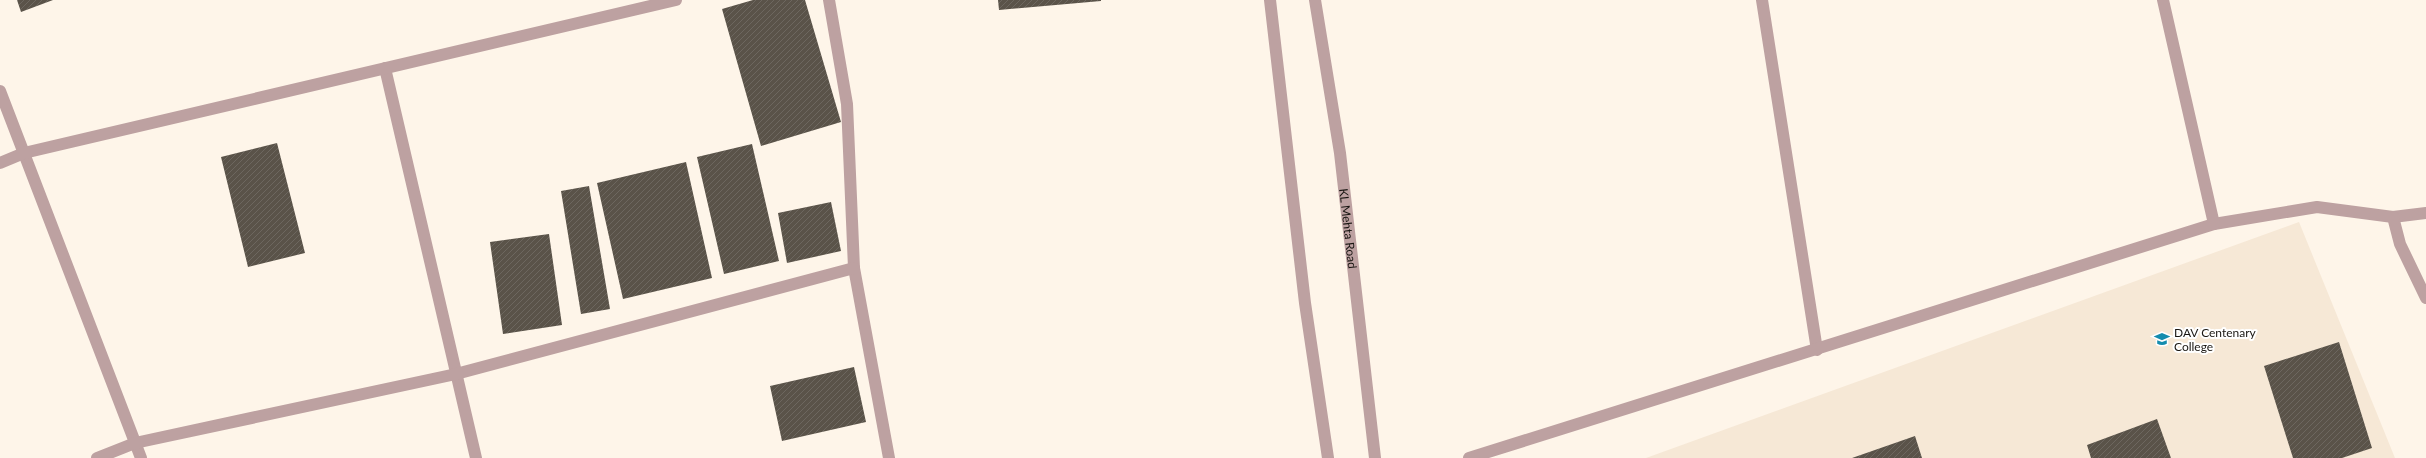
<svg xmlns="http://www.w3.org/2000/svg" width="2426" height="458" font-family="Lato,sans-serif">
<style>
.built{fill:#f6e8d6}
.building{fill:url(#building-hatch)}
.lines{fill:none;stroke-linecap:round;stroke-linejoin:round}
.minor{stroke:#bda1a1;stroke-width:12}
.labels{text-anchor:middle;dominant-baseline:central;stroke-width:4;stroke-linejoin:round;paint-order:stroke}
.street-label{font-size:12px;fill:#191612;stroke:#fff}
.poi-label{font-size:12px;fill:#191612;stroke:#fff;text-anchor:start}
</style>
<defs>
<pattern id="building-hatch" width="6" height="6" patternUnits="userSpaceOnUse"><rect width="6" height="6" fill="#5a5349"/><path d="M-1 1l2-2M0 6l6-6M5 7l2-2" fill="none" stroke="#6d675f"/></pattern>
</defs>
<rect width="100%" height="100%" fill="#fef5e9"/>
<!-- built -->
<path class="built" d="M2299 222 2395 458H1646Z"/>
<!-- building -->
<path class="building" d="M17 0H53L21 12Z
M753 0H805L841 122 761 146 722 9Z
M998 0H1101V1L999 10Z
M277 143 305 253 248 267 221 157Z
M752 144 779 261 724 274 697 157Z
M686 162 712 278 623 299 597 183Z
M589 186 610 309 581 314 561 191Z
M831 202 841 251 787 263 778 213Z
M549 234 562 325 503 334 490 242Z
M2339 342 2372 448 2342 458H2293L2264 366Z
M854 367 866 422 782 441 770 386Z
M2157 419 2171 458H2091L2087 445Z
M1915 436 1922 458H1852Z"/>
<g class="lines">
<!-- minor -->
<g class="minor">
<path d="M829 0 847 104 854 268 889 458"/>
<path d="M1270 0 1305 303 1328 458"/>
<path id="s1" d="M1315 0 1340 153 1375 458"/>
<path d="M1762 0 1817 350"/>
<path d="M385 68 476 458"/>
<path d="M0 91 141 458"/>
<path d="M0 163 24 153 676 0"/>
<path d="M2393 217 2426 213"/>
<path d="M2214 224 2317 207 2393 217 2400 244 2426 298"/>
<path d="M97 458 135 443 456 374 854 268"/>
<path d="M1469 458 2214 224 2163 0"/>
</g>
</g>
<!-- icons -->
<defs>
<g id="university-bare" transform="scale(1.2)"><path d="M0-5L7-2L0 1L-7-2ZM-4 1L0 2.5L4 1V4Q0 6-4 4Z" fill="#148cae" stroke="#fff" stroke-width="2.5" paint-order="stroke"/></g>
</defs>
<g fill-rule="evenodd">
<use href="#university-bare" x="2162" y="339"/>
</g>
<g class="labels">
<!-- street labels -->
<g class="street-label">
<text stroke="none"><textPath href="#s1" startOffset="231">KL Mehta Road</textPath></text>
</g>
<!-- poi labels -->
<g class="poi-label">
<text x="2174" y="332">DAV Centenary<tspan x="2174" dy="14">College</tspan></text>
</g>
</g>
</svg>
